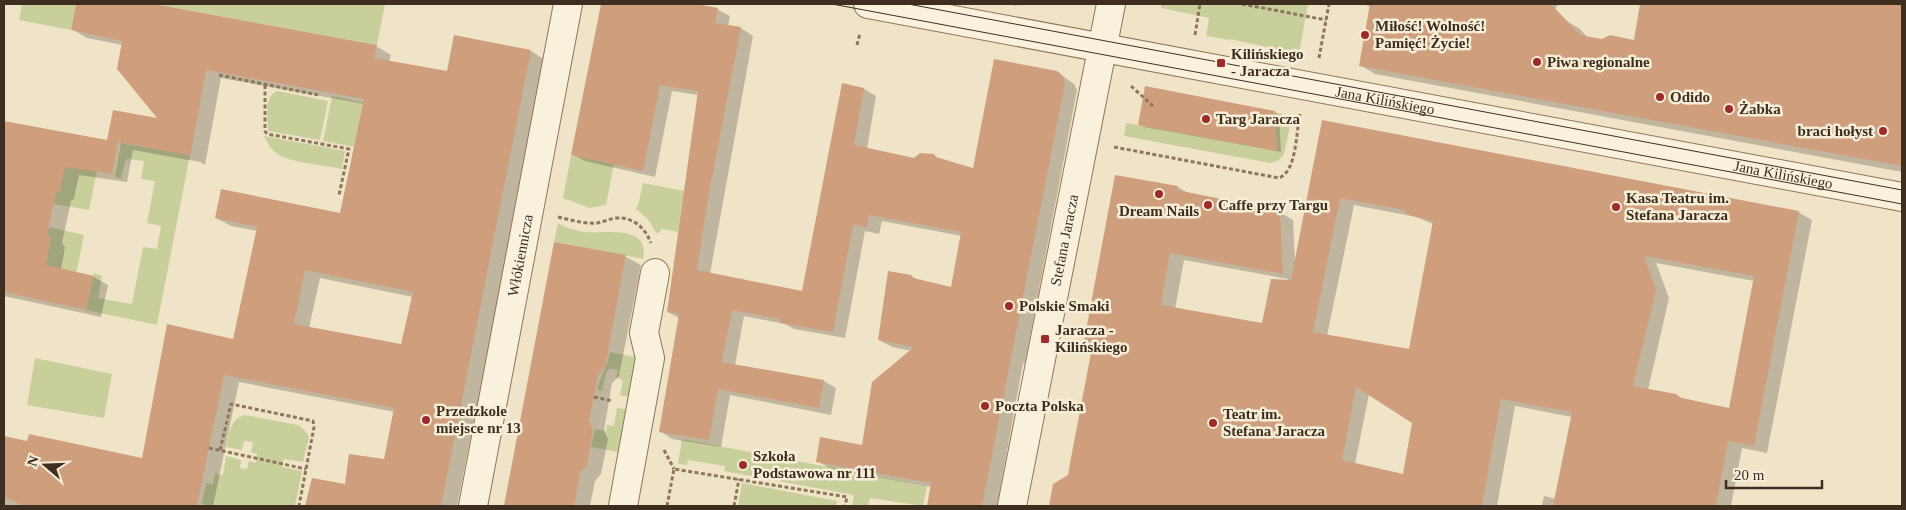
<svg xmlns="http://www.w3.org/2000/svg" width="1906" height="510" font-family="'Times New Roman',serif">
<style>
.green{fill:#c9cf9b}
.shadow{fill:#0003;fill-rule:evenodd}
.building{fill:#cf9f7d;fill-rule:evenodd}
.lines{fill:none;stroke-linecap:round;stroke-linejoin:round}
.minor-casing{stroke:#8d765c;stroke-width:30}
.path{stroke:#8d765c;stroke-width:3;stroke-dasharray:4 2.5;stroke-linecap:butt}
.minor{stroke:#faf1dc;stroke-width:28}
.tram{stroke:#3d2e20;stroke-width:1}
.poi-dot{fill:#9e2a2b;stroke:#f7eed8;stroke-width:2}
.labels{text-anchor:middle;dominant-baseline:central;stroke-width:5;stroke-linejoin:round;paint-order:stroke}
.poi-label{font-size:15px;font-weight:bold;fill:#3d2e20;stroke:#f7eed8;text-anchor:start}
.street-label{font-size:15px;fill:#3d2e20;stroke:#f7eed8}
</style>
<rect width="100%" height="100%" fill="#f0e4c8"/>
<!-- green -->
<path class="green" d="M22 4H76L71 30 19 20Z
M154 4H385L377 45Z
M1161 4H1308L1299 54 1230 39V40L1206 36 1209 18 1161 8Z
M277 91 328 101 320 140 268 131C268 118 263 97 277 91Z
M332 96 364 103 354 147 323 141Z
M1275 112 1292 116 1284 154C1280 160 1277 162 1270 163L1124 136 1126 123 1267 149Z
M264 136 345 151 342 169C325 165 293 163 279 155 271 150 268 144 264 136Z
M121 143 190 155 157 325 86 310 94 273 102 276 98 298 132 304 143 247 157 249 161 226 147 223 155 181 141 179 144 161 126 159 121 179 115 177Z
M571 155 614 164 606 205 589 208 563 198Z
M62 159 97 171 89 210 54 204 56 192 60 191Z
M643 183 684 191 678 232 662 229 657 234 647 218 635 208 638 206Z
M558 223C565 228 575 230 584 232 602 234 651 223 643 259L554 242Z
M49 227 84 235 76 274 46 279 43 256 51 238 47 236Z
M610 352 641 358 633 398 620 395 623 380 616 378 618 370 609 369 606 373 602 391 597 390C600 375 607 368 610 352Z
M35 358 112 374 104 418 27 405Z
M617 408 631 410 623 453 591 447 595 429 606 431 607 425 614 426Z
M245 415 293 424C301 426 305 429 309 437L303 462 284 459 282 467 302 471 295 506H213L202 504 206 483 213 484 215 473 223 475 226 456 241 460 240 468 247 469 249 461 256 463 257 454 251 452 253 442 244 441 242 450 226 447C229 434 230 419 245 415Z
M682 439 927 486 923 506 870 498 868 506H852L854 495 724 471 725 466 688 460 687 465 678 464Z
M742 483 837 501 836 506H738Z"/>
<!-- shadow -->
<path class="shadow" d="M77 4H147L376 46 391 55 389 62 448 73 531 51 545 60 457 506H306L313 480 346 485 385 461 395 412 239 382 213 506H4V445L5 437 28 442 143 459 234 341 258 231 231 226 216 218 341 215 364 104 221 78 205 165 200 162 133 150 127 182 79 175 74 199 71 201 62 243 65 247 61 270 94 277 108 285 101 317 4 296V123L108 142 160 120 123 45 87 38 73 30ZM320 278 413 297 402 346 309 328Z
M602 4H691L717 9 730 16 728 27 741 28 753 36 710 274 803 292 843 85 864 89 876 96 867 149 914 159 934 156 941 160 974 169 1057 72 1074 84 1077 90 1025 363H1023L997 506H928L931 487 829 468 817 461 864 446 912 351 892 347 879 340 911 276 918 280 952 288 962 236 882 221 879 234 865 231 845 338 794 329 785 324 744 316 735 365 824 381 836 388 831 415 730 395 721 447 672 439 660 431 679 318 668 312 699 95 672 91 655 177 585 161 572 154Z
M1005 4H1017V6Z
M1364 4H1422L1419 16 1443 4 1478 8 1479 4H1559L1552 12 1580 29 1588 38 1602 40 1635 41 1641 4H1827L1822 33 1853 39 1860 4H1902V172L1375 74 1360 65 1370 7Z
M1274 112 1279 115 1281 152 1144 127 1139 124Z
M1323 122 1798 212 1812 220 1767 453 1742 448 1731 506H1542L1544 496 1556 499 1572 417 1515 406 1497 506H1051L1055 485 1069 475 1092 352 1116 176 1178 187 1188 193 1279 212 1293 220 1295 261ZM1354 205 1416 217 1433 224 1410 350 1327 336ZM1184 260 1288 279 1287 281 1263 325 1175 309ZM1656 263 1754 281 1730 409 1648 390 1669 298ZM1369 394 1413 422 1404 476 1355 464Z
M555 243 626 257 641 265 619 376 612 383 604 431 608 439 601 474 595 481 590 506H504Z"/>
<!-- building -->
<path class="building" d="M76 4H154L377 45 374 58 447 71 454 35 531 50 441 506H305L312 478 345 484 349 454 384 459 394 408 224 375 197 506H23L4 497V436L27 441 29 434 142 458 167 324 233 339 257 227 215 218 221 189 340 213 364 99 206 70 190 158 188 155 118 142 112 174 65 167 60 191 56 193 47 234 51 238 46 265 94 276 86 310 4 292V121L107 140 113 110 157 118 117 69 122 41 71 30ZM305 270 413 292 401 344 294 324Z
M601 4H697L718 8 715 23 741 27 708 199 697 270 802 291 842 83 864 88 854 145 914 158 920 153 934 154 936 157 973 168 994 59 1057 71 1062 75 1065 83 982 506H927L931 483 816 462 820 437 862 445 872 382 914 347 878 340 888 271 911 275 913 278 951 287 961 232 869 215 867 227 853 225 833 332 780 323V319L732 310 722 362 824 380 819 408 718 389 709 440 659 432 679 314 667 312 698 91 660 85 643 171 571 155Z
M1370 4H1551L1580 35 1602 39 1610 35 1634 40 1640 4H1902V166L1359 66Z
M1145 86 1275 111 1277 151 1138 125Z
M1322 120 1799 211 1754 446 1728 441 1716 506H1553L1572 412 1501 399 1482 506H1049L1053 484 1068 475 1070 463 1091 353 1084 341 1115 175 1178 186 1177 190 1280 211 1283 274 1170 253 1161 305 1262 323 1271 279 1291 280ZM1340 198 1404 210 1409 215 1433 221 1409 349 1313 332ZM1644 256 1754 276 1729 408 1681 398 1676 394 1633 386 1656 290ZM1356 387 1412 423 1403 474 1342 460Z
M554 242 626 255 605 367 598 375 589 421 593 430 587 465 580 473 574 506H504Z"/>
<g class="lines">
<!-- minor casing -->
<g class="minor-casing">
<g id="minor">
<path id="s1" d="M868 4 1902 197"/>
<path id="s2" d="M473 506 568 4"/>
<path d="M623 506 650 358 644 333 655 273"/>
<path id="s3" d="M1012 506 1111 4"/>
</g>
</g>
<!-- path -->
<path class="path" d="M1242 4 1326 20
M1195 35 1200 4
M857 45 860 33
M1319 58 1329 4
M219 75 318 95
M265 85V131L267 134 349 149 339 195
M1131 86 1153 106
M1114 147 1279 178C1297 171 1296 132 1300 114
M558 217C571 220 584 224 597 223 603 222 609 219 616 218 634 217 645 228 651 243
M594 397 613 401
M209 448 306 469
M220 450 231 404 313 421 314 427 299 506
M664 450 674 469
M667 506 674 469 847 497 845 506
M734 506 739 479"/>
<!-- minor -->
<use href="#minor" class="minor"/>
<!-- tram -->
<path class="tram" d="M832 4 1902 204
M908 4 1902 190"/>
</g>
<!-- markers -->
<g class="poi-dot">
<circle cx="1365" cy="35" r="5"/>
<circle cx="1537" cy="62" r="5"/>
<rect x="1216" y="58" width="10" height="10" rx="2.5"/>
<circle cx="1660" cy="97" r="5"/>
<circle cx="1729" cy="109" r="5"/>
<circle cx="1206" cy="119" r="5"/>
<circle cx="1883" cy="131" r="5"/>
<circle cx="1159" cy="194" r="5"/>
<circle cx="1208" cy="205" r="5"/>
<circle cx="1616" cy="207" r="5"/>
<circle cx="1009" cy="306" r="5"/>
<rect x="1040" y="334" width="10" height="10" rx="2.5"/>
<circle cx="985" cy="406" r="5"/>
<circle cx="426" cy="420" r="5"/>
<circle cx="1213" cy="423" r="5"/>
<circle cx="743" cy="465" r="5"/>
</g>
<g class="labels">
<!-- poi labels -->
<g class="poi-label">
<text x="1375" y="26">Miłość! Wolność!<tspan x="1375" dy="17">Pamięć! Życie!</tspan></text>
<text x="1231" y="54">Kilińskiego<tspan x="1231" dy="17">- Jaracza</tspan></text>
<text x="1547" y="62">Piwa regionalne</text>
<text x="1670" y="97">Odido</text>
<text x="1739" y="109">Żabka</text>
<text x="1216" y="119">Targ Jaracza</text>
<text x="1873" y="131" text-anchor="end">braci hołyst</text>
<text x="1626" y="198">Kasa Teatru im.<tspan x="1626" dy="17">Stefana Jaracza</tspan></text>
<text x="1218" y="205">Caffe przy Targu</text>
<text x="1159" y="211" text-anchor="middle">Dream Nails</text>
<text x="1019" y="306">Polskie Smaki</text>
<text x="1055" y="330">Jaracza -<tspan x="1055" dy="17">Kilińskiego</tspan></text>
<text x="995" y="406">Poczta Polska</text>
<text x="436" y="411">Przedzkole<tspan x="436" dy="17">miejsce nr 13</tspan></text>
<text x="1223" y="414">Teatr im.<tspan x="1223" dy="17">Stefana Jaracza</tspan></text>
<text x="753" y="456">Szkoła<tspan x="753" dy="17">Podstawowa nr 111</tspan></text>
</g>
<!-- street labels -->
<g class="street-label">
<text stroke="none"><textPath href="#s1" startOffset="526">Jana Kilińskiego</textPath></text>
<text stroke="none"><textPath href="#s1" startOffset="931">Jana Kilińskiego</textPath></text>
<text stroke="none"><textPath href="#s3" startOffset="271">Stefana Jaracza</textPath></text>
<text stroke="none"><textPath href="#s2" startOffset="255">Włókiennicza</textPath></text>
</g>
</g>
<!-- border -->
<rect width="1906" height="510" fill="none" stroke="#3d2e20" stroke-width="10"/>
<!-- north arrow -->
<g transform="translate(45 465) rotate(289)" stroke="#f7eed8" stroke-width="4" paint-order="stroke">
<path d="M0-4L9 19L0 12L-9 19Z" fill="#3d2e20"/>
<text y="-8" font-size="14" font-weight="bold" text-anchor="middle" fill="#3d2e20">N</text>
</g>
<!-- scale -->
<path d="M1726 480v8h96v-8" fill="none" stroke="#3d2e20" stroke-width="2.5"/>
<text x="1734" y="480" font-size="15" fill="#3d2e20" stroke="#f7eed8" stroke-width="4" paint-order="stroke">20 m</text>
</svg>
